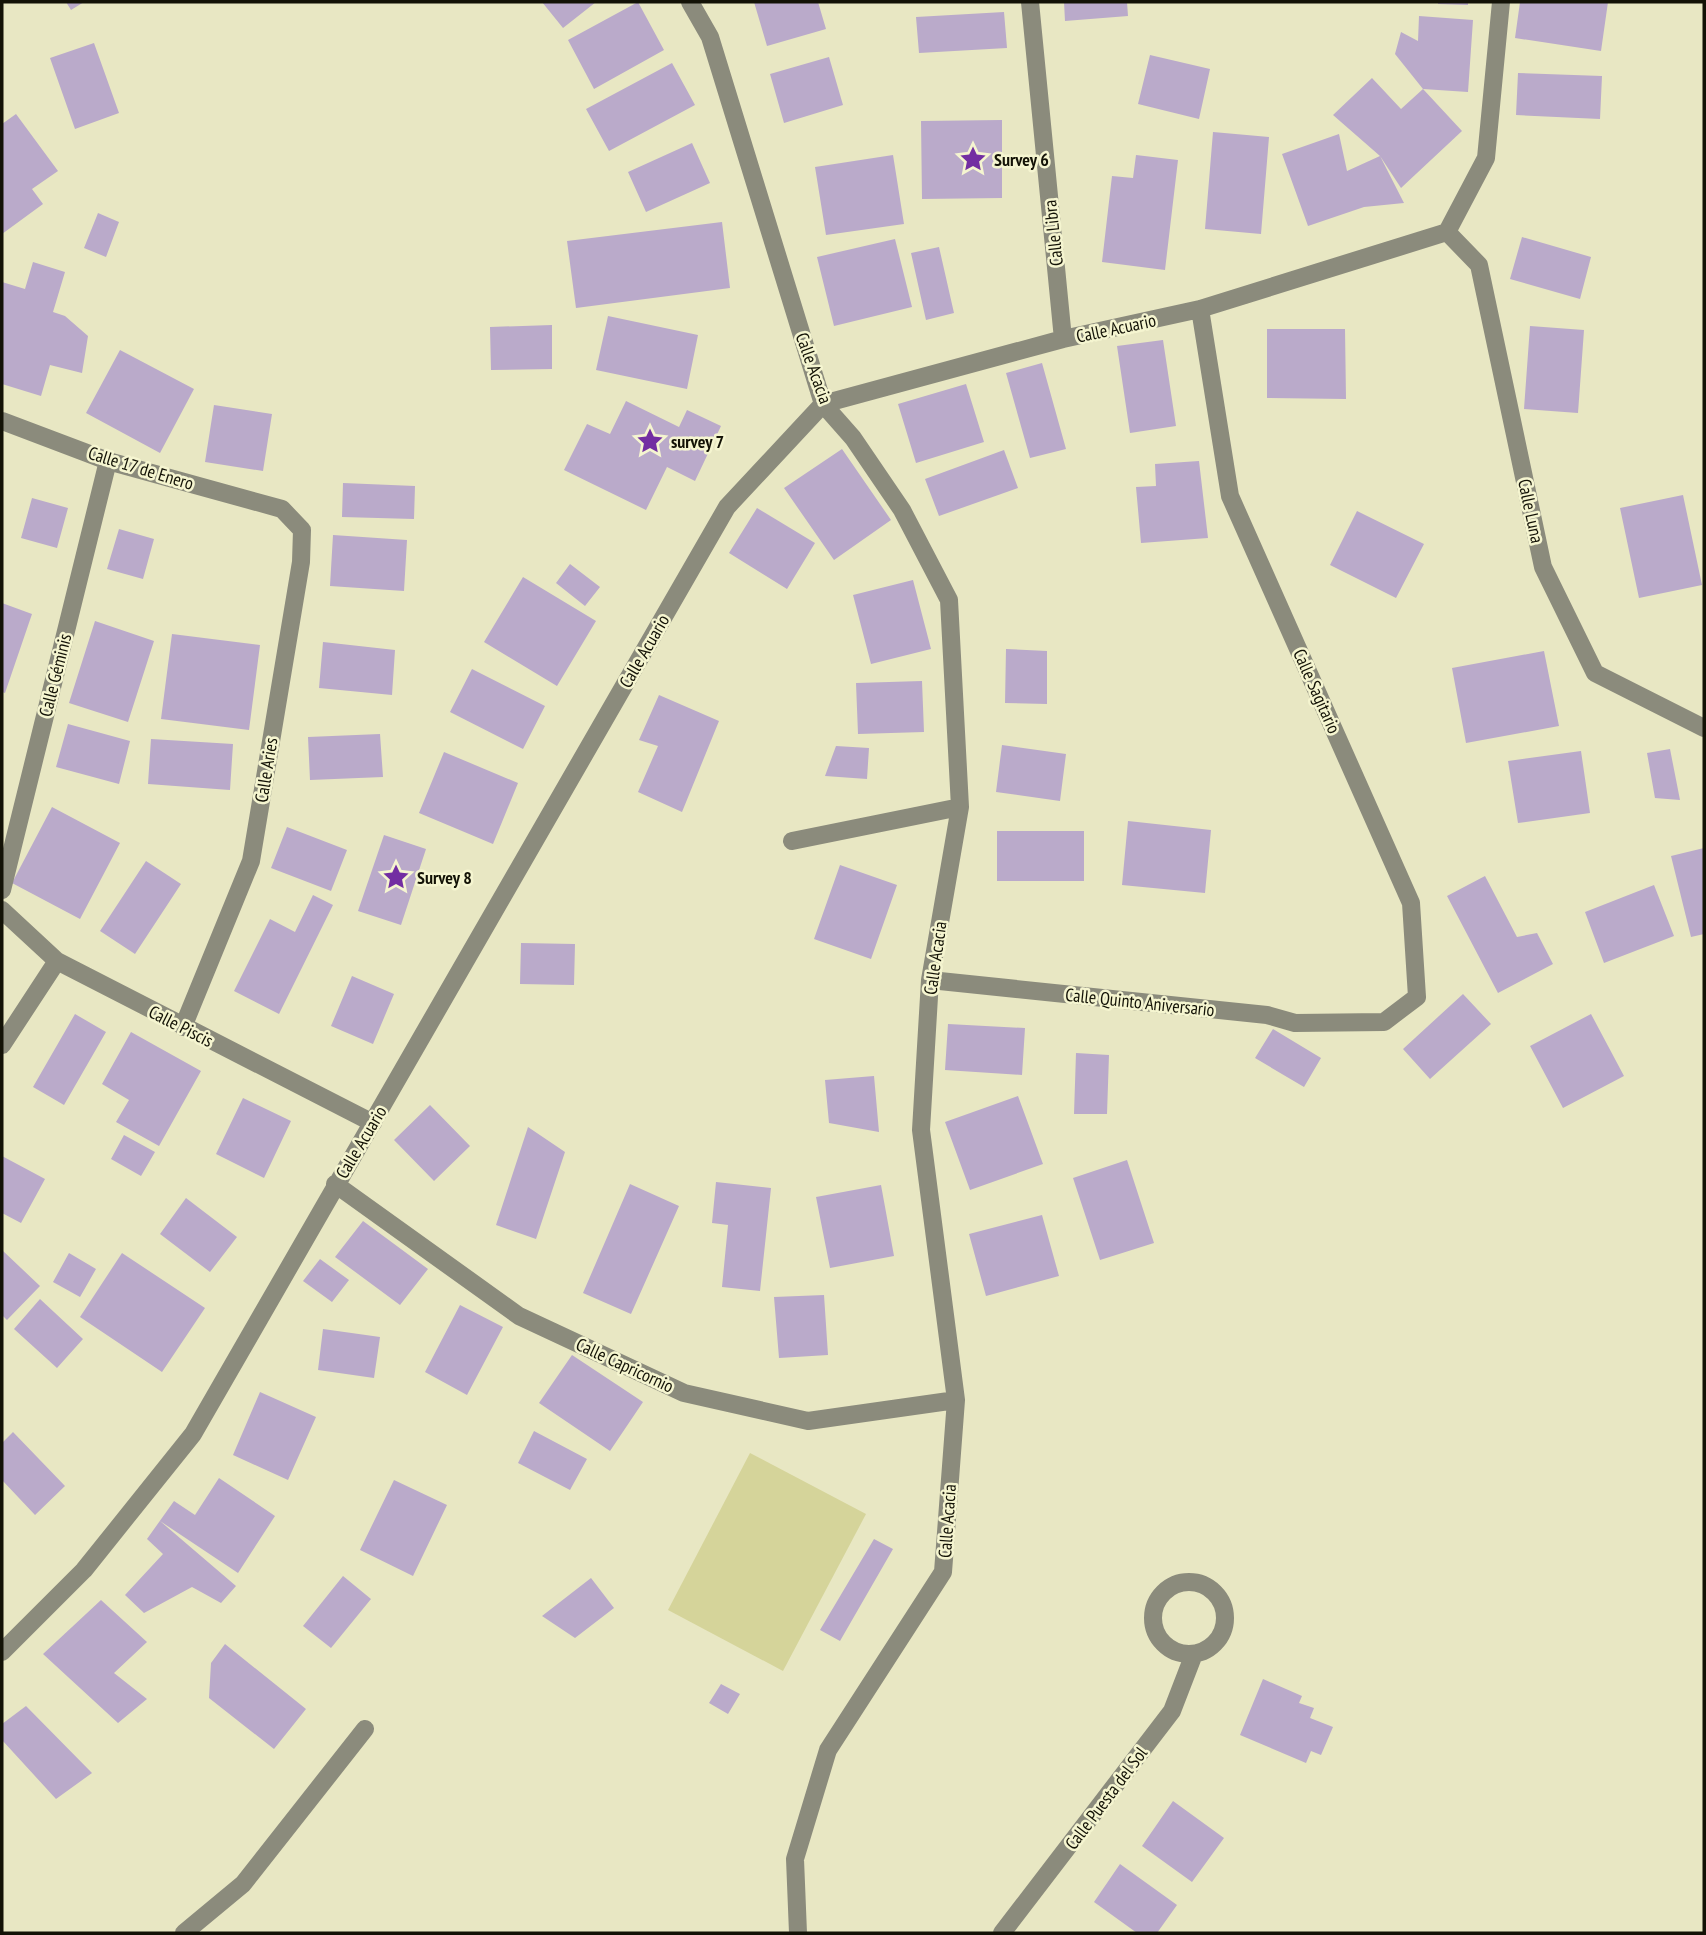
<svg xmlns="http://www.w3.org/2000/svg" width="1706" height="1935" font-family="'PT Sans Narrow',sans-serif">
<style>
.pitch{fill:#d5d49a}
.building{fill:#baaaca}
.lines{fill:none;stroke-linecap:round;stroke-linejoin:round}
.street{stroke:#8b8b7c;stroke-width:18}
.labels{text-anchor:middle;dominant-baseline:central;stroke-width:5;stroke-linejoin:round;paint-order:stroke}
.poi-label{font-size:18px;font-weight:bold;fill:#131206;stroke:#f5f5d0;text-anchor:start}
.street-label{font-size:18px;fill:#131206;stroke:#f5f5d0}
</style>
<rect width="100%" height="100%" fill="#e8e7c3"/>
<!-- pitch -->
<path class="pitch" d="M750 1453 866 1514 783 1671 668 1610Z"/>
<!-- building -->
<path class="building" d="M66 2H84L71 10Z
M542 2H596L563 28Z
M638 2 664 50 594 89 568 40Z
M754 2H818L826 29 767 46Z
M1064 2H1127L1128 16 1065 21Z
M1438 2H1468V5L1438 4Z
M1520 2H1608L1601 51 1515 38Z
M1004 12 1007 48 919 53 916 17Z
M1419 16 1473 20 1468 92 1423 89 1462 131 1401 188 1380 156 1404 203 1364 207 1308 226 1282 154 1339 134 1347 171 1380 156 1333 115 1372 78 1401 109 1423 89 1395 54 1401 32 1418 41Z
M94 43 119 113 75 129 50 58Z
M1150 55 1210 69 1199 119 1138 104Z
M829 57 843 105 784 123 770 74Z
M672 63 695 105 609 151 586 109Z
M1518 73 1602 76 1600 119 1516 115Z
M16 114 58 171 32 189 43 204 2 234V124Z
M1002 120V198L922 199 921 121Z
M1213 132 1269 137 1261 234 1205 229Z
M692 143 710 183 646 212 628 172Z
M893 155 904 224 826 235 815 167Z
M1136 155 1178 160 1165 270 1102 262 1112 176 1133 178Z
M98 213 119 222 106 257 84 248Z
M722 222 730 288 576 308 567 241Z
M1522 237 1591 257 1580 299 1510 279Z
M895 239 912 307 834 326 817 257Z
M939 247 954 313 926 320 911 253Z
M33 262 65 272 53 312 65 316 88 336 82 373 50 365 41 396 2 384V282L25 289Z
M608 316 698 335 687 389 596 370Z
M552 325V369L491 370 490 327Z
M1530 326 1584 330 1578 413 1524 409Z
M1267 329H1345L1346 399 1267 398Z
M1163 340 1176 426 1130 433 1117 346Z
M120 350 194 389 160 453 86 413Z
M1042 363 1066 449 1030 458 1006 373Z
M966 384 984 442 916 463 898 404Z
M626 401 679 427 687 410 721 426 695 481 667 467 646 510 564 470 587 424 610 434Z
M214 405 272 414 263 471 205 462Z
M842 449 891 520 834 560 784 488Z
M1004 450 1018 488 939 516 925 479Z
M1199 461 1208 538 1141 543 1136 487 1156 486 1155 464Z
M343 483 415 486 414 519 342 517Z
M1683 495 1702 585 1639 598 1620 508Z
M32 498 68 508 57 548 21 538Z
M757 508 815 543 787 589 729 553Z
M1357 511 1424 544 1396 598 1330 565Z
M119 529 154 539 143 579 107 569Z
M333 535 407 540 404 591 330 586Z
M570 564 600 587 585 606 556 583Z
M523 577 596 621 557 686 484 642Z
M913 580 931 649 871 664 853 595Z
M2 603 32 614 5 693 2 692Z
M95 621 154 641 128 722 69 703Z
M172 634 260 645 249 730 161 719Z
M323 642 395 650 392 695 319 688Z
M1006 649 1047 651V704L1005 703Z
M1544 651 1559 726 1466 743 1452 668Z
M472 669 545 706 523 749 450 712Z
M922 681 924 732 858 734 856 683Z
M659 695 719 721 682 812 638 792 658 746 639 740Z
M68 724 130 741 119 784 56 767Z
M380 734 383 777 310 780 308 737Z
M151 739 233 744 230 790 148 784Z
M1002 745 1066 754 1060 801 996 792Z
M836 746 869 748 867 779 825 776Z
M1670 749 1680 800 1655 798 1647 753Z
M1581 751 1590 813 1518 823 1508 761Z
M444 752 518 783 493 844 419 813Z
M52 807 120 843 80 919 12 883Z
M1128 821 1211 830 1205 893 1122 885Z
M287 827 347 850 331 891 271 868Z
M997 831H1084V881H997Z
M384 835 426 849 401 925 358 911Z
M1704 848V934L1691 937 1671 856Z
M146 861 181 884 135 954 100 931Z
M840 865 897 885 871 959 814 939Z
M1485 876 1517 937 1537 933 1553 964 1498 993 1447 896Z
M1654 885 1674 936 1604 963 1585 912Z
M313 895 333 905 279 1014 234 991 270 919 295 932Z
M521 943 575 944 574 985 520 984Z
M352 976 394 994 373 1044 331 1026Z
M1463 994 1491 1024 1430 1079 1403 1049Z
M75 1014 106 1032 64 1105 33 1087Z
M1591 1014 1624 1076 1563 1108 1530 1046Z
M948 1024 1025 1028 1022 1075 945 1070Z
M1273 1029 1321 1058 1304 1087 1255 1058Z
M131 1032 201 1071 159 1146 116 1122 129 1100 102 1084Z
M1076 1053 1109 1055 1107 1114H1074Z
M874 1076 879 1132 829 1123 825 1080Z
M1018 1096 1043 1164 970 1190 945 1122Z
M243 1098 291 1121 264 1178 216 1154Z
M430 1105 470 1146 434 1181 394 1140Z
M528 1127 565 1152 536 1239 496 1225Z
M124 1135 155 1152 141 1176 111 1159Z
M2 1156 45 1179 21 1223 2 1213Z
M1127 1160 1154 1243 1100 1260 1073 1178Z
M716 1182 771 1188 760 1291 722 1287 728 1225 712 1223Z
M630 1184 679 1206 631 1314 583 1293Z
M881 1185 894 1256 830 1268 816 1197Z
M186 1198 237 1237 210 1272 160 1234Z
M1042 1215 1059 1276 986 1296 969 1234Z
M363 1221 428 1269 400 1305 335 1257Z
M2 1250 40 1286 7 1320 2 1315Z
M69 1253 96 1269 80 1297 53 1282Z
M122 1253 205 1308 162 1372 80 1317Z
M320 1259 349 1280 332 1302 303 1281Z
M824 1295 828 1355 779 1358 774 1297Z
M40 1299 83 1339 57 1368 14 1329Z
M460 1305 503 1327 467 1395 425 1372Z
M323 1329 380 1337 374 1378 318 1370Z
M572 1355 643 1402 610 1451 539 1403Z
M260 1392 316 1417 288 1480 233 1455Z
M534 1431 587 1459 570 1490 518 1463Z
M13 1432 65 1486 35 1515 2 1480V1443Z
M219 1478 275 1516 238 1573 160 1521 236 1586 221 1603 192 1587 144 1613 125 1595 163 1554 147 1539 174 1501 195 1515Z
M394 1480 447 1505 413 1576 360 1550Z
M874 1539 893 1549 840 1641 820 1630Z
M343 1576 371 1599 331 1648 303 1626Z
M591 1578 614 1608 575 1638 542 1616Z
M101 1600 147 1642 114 1673 147 1699 118 1723 43 1654Z
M225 1644 306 1709 274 1749 209 1698 211 1663Z
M1263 1679 1302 1696 1299 1703 1314 1708 1310 1718 1333 1727 1321 1755 1311 1751 1306 1763 1240 1735Z
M721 1684 740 1694 728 1714 709 1703Z
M26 1706 92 1773 56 1799 2 1740V1724Z
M1173 1801 1224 1838 1192 1882 1142 1846Z
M1120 1864 1177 1905 1157 1933H1137L1094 1902Z"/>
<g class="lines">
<!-- street -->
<path class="street" d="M690 2 710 37 823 404 853 438 902 510 949 600 960 807 930 980 921 1130 956 1400 943 1572 828 1750 795 1859 798 1933
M1030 2 1063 339
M1447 232 1479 265 1543 567 1595 673 1704 728
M2 421 108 461 282 509 302 530 301 562 251 861 183 1027
M792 841 960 807
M2 890 108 461
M2 910 57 961 373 1123
M930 980 1267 1015 1295 1023 1384 1022 1417 997 1411 903 1230 496 1200 309
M2 1045 57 961
M335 1184 519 1316 684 1393 808 1421 956 1400
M1153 1618a36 36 0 1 1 72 0a36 36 0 1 1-72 0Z
M2 1652 84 1570 193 1434 727 507 823 404 1063 339 1200 309 1447 232 1486 158 1501 2
M184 1933 243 1884 365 1729
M1002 1933 1172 1711 1194 1654"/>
</g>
<!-- icons -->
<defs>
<g id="sight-bare" transform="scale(2.1)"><path d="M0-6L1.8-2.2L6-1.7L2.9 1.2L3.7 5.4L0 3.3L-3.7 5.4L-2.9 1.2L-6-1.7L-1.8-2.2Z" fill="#732ea2" stroke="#f5f5d0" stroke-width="2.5" paint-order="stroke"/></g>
</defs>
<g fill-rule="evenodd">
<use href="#sight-bare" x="973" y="159"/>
<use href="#sight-bare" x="650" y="441"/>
<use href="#sight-bare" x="396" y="877"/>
</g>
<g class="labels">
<!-- poi labels -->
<g class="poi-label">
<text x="994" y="159">Survey 6</text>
<text x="671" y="441">survey 7</text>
<text x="417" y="877">Survey 8</text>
</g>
<!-- street labels -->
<g class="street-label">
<text transform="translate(1053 233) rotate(-96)">Calle Libra</text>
<text transform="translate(1116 328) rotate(-12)">Calle Acuario</text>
<text transform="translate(814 368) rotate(70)">Calle Acacia</text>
<text transform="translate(141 468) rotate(17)">Calle 17 de Enero</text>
<text transform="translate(1531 511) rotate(78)">Calle Luna</text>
<text transform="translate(644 651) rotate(-60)">Calle Acuario</text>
<text transform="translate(55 675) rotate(-76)">Calle Géminis</text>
<text transform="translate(1317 691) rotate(66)">Calle Sagitario</text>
<text transform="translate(266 770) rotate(-81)">Calle Aries</text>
<text transform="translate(935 958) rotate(-82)">Calle Acacia</text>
<text transform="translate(1140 1002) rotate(6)">Calle Quinto Aniversario</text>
<text transform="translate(181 1026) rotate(27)">Calle Piscis</text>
<text transform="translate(361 1142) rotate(-59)">Calle Acuario</text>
<text transform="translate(625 1365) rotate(25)">Calle Capricornio</text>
<text transform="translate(947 1521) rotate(-86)">Calle Acacia</text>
<text transform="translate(1106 1798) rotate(-53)">Calle Puesta del Sol</text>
</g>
</g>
<!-- border -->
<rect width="1706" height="1935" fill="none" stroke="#131206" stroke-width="7"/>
</svg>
